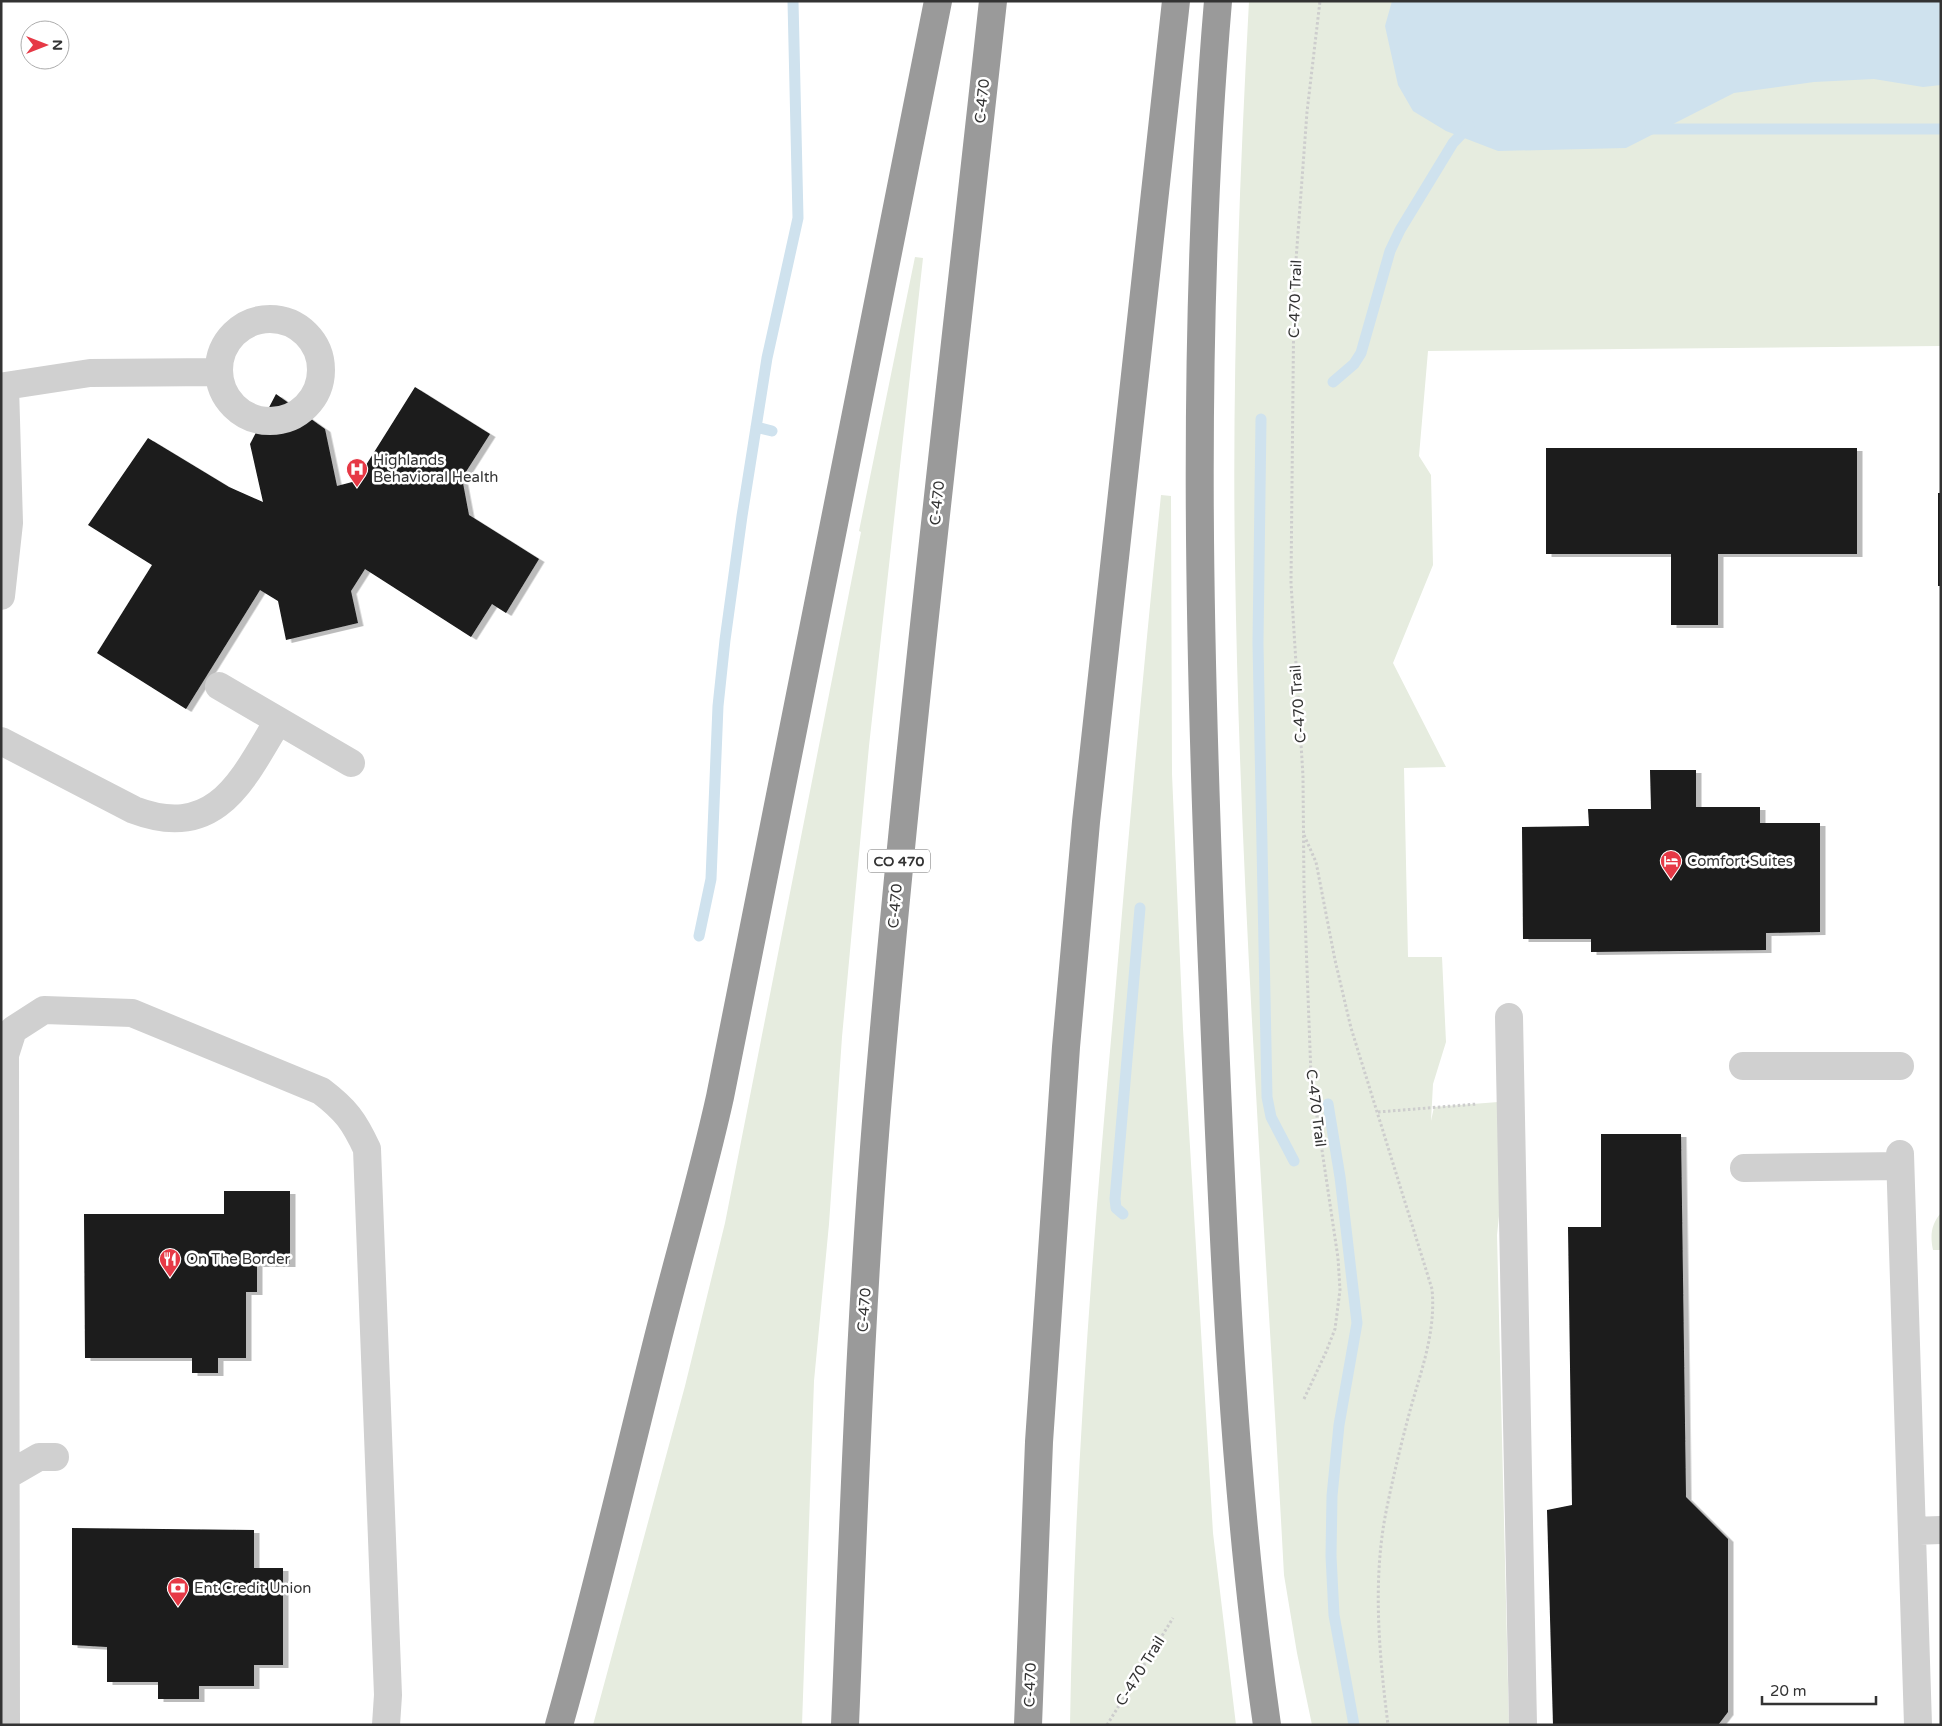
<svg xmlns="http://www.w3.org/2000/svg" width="1942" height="1726" font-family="'Varela Round',sans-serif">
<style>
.green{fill:#e6ecdf}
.water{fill:#cfe2ee}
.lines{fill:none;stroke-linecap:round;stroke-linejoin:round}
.stream{stroke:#cfe2ee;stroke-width:11}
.building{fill:#1a1a1a;filter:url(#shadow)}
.path{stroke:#cdcdcd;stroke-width:3;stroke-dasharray:2.5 2.5;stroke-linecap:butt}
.minor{stroke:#d0d0d0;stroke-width:28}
.highway{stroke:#9a9a9a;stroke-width:28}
.labels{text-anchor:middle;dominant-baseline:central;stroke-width:5;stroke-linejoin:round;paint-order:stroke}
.shield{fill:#fff;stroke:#707070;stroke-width:1}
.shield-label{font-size:14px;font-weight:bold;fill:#333}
.street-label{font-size:15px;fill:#333;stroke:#fff}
.poi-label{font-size:15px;fill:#333;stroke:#fff;text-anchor:start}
</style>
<defs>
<filter id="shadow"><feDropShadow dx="5.5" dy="3" stdDeviation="0" flood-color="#0004"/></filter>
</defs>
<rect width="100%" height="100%" fill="#fff"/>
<!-- green -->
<path class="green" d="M1249 1H1941V346L1428 351 1419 456 1431 475 1433 565 1393 663 1446 767 1404 768 1408 957H1442L1446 1042 1433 1084 1431 1121 1434 1107 1511 1101 1497 1235 1509 1725H1312L1297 1653 1284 1575C1266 1238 1240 901 1235 563 1232 376 1239 188 1249 1Z
M915 257 923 258 869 746 842 1037 829 1224 814 1381 802 1725H593L685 1386 725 1223 861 532 859 531Z
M1161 495 1171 496 1172 774 1183 1029 1213 1533 1236 1725H1070C1074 1481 1093 1238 1115 995 1129 828 1144 662 1161 495Z
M1941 1213V1250H1933C1930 1236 1931 1224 1941 1213Z"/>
<!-- water -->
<path class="water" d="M1392 1H1941V85L1923 87 1874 79 1814 82 1734 93 1626 148 1498 151 1446 131 1413 111 1398 85 1385 26Z"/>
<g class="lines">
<!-- stream -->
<path class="stream" d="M1650 129H1941
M1333 382 1354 364 1361 353 1390 251 1400 230 1453 143 1469 126
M1261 419 1258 643 1267 1097 1271 1117 1294 1161
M756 427 772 431
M699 936 711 879 718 706 725 640 742 516 767 358 798 218 793 1
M1328 1104 1340 1177 1357 1323 1339 1425 1332 1496 1331 1556 1334 1615 1354 1725
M1123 1214 1116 1208 1115 1199 1140 908"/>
</g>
<!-- building -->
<path class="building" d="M415 387 490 434 462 478 469 515 539 559 506 613 492 604 471 637 365 569 351 591 358 623 286 640 278 601 260 590 186 709 97 653 152 565 88 525 148 438 229 487 263 502 250 444 276 394 325 429 337 486 356 481Z
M1546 448H1857V554H1718V625H1671V554H1546Z
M1938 493H1941V586H1938Z
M1650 770H1696V807H1760V823H1820V932L1766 933V950L1591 952V939H1523L1522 827 1589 826 1588 809H1651Z
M1601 1134H1681L1686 1497 1728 1539V1712L1718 1725H1553L1547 1510 1572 1505 1568 1227H1601Z
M224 1191H290V1264H257V1292H246V1358H218V1373H192V1358H85L84 1214H224Z
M72 1528 254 1530V1568H283V1665H254V1686H199V1699H158V1682H107V1647L72 1645Z"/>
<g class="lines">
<!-- path -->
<path class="path" d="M1304 835 1316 862 1335 960 1351 1028 1432 1289C1436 1331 1422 1368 1411 1407 1402 1440 1394 1473 1387 1507 1372 1578 1379 1653 1388 1725
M1378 1112 1477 1104
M1304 1399 1326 1352 1335 1329 1340 1290 1338 1258 1311 1076 1304 889 1303 776 1291 583 1294 287 1307 112 1320 1
M1107 1725 1173 1618"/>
<!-- minor -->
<path class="minor" d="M219 370a51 51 0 1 1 102 0a51 51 0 1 1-102 0Z
M1 596 9 523 5 386 90 373 219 372
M219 686 351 763
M1 741 134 810C216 841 242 781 278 721
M1509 1017 1523 1725
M1743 1066H1900
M1900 1154 1918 1725
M1744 1168 1900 1166
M1 1479 39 1457H55
M1912 1531 1941 1530
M6 1725 5 1055 13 1030 44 1010 132 1013 321 1091C346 1110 354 1121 367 1149L388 1695 386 1725"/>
<!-- highway -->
<path class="highway" d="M1218 1C1190 330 1199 661 1213 990 1223 1235 1232 1481 1267 1725
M559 1725C594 1602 623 1477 654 1354 675 1268 701 1183 720 1097L938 1
M845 1725C854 1508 861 1290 880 1074 911 715 954 359 993 1
M1028 1725 1039 1442 1066 1047 1086 822 1176 1"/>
</g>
<!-- icons -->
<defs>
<g id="hospital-pin" transform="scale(1.125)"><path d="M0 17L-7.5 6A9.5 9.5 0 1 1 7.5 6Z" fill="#e63946" stroke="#fff"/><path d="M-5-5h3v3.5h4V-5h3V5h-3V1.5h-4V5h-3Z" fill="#fff"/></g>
<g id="hotel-pin" transform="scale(1.125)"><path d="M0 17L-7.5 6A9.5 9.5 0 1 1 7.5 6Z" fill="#e63946" stroke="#fff"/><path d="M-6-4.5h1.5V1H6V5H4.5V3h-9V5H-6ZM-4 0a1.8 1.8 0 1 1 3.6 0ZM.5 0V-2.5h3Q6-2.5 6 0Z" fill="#fff"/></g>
<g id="restaurant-pin" transform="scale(1.125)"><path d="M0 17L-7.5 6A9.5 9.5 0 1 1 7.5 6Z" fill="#e63946" stroke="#fff"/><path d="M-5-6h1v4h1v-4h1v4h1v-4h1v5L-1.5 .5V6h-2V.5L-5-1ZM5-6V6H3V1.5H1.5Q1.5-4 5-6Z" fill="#fff"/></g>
<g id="bank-pin" transform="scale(1.125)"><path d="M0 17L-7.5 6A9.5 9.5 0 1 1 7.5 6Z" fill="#e63946" stroke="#fff"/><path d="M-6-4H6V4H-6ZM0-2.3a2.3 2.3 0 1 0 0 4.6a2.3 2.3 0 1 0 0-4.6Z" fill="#fff"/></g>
</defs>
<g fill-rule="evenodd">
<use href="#hospital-pin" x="357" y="469"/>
<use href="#hotel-pin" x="1671" y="861"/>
<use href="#restaurant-pin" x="170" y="1259"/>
<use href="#bank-pin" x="178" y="1588"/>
</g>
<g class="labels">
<!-- shield labels -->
<rect class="shield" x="868" y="849.5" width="62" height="23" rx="4"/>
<g class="shield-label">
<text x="899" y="861">CO 470</text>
</g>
<!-- street labels -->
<g class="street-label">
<text transform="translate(982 101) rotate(-84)">C-470</text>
<text transform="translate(1295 299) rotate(-88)">C-470 Trail</text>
<text transform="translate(937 503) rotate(-84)">C-470</text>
<text transform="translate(1298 704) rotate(-94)">C-470 Trail</text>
<text transform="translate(895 906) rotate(-85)">C-470</text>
<text transform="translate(1316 1108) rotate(83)">C-470 Trail</text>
<text transform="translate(864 1310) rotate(-86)">C-470</text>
<text transform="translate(1140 1671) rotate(-58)">C-470 Trail</text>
<text transform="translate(1030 1685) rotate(-88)">C-470</text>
</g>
<!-- poi labels -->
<g class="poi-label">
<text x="373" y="460">Highlands<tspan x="373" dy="17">Behavioral Health</tspan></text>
<text x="1687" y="861">Comfort Suites</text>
<text x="186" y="1259">On The Border</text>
<text x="194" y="1588">Ent Credit Union</text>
</g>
</g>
<!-- border -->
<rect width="1942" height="1726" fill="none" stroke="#333333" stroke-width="5"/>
<!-- north arrow -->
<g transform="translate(45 45) rotate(90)"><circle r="24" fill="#ffffff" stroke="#adadad"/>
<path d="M0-4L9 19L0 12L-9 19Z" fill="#e63946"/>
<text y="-8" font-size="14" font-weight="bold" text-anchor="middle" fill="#333333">N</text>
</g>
<!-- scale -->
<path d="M1762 1696v8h114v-8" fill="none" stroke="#333333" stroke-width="2.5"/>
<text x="1770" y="1696" font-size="15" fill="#333333" stroke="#ffffff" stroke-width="4" paint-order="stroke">20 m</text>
</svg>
